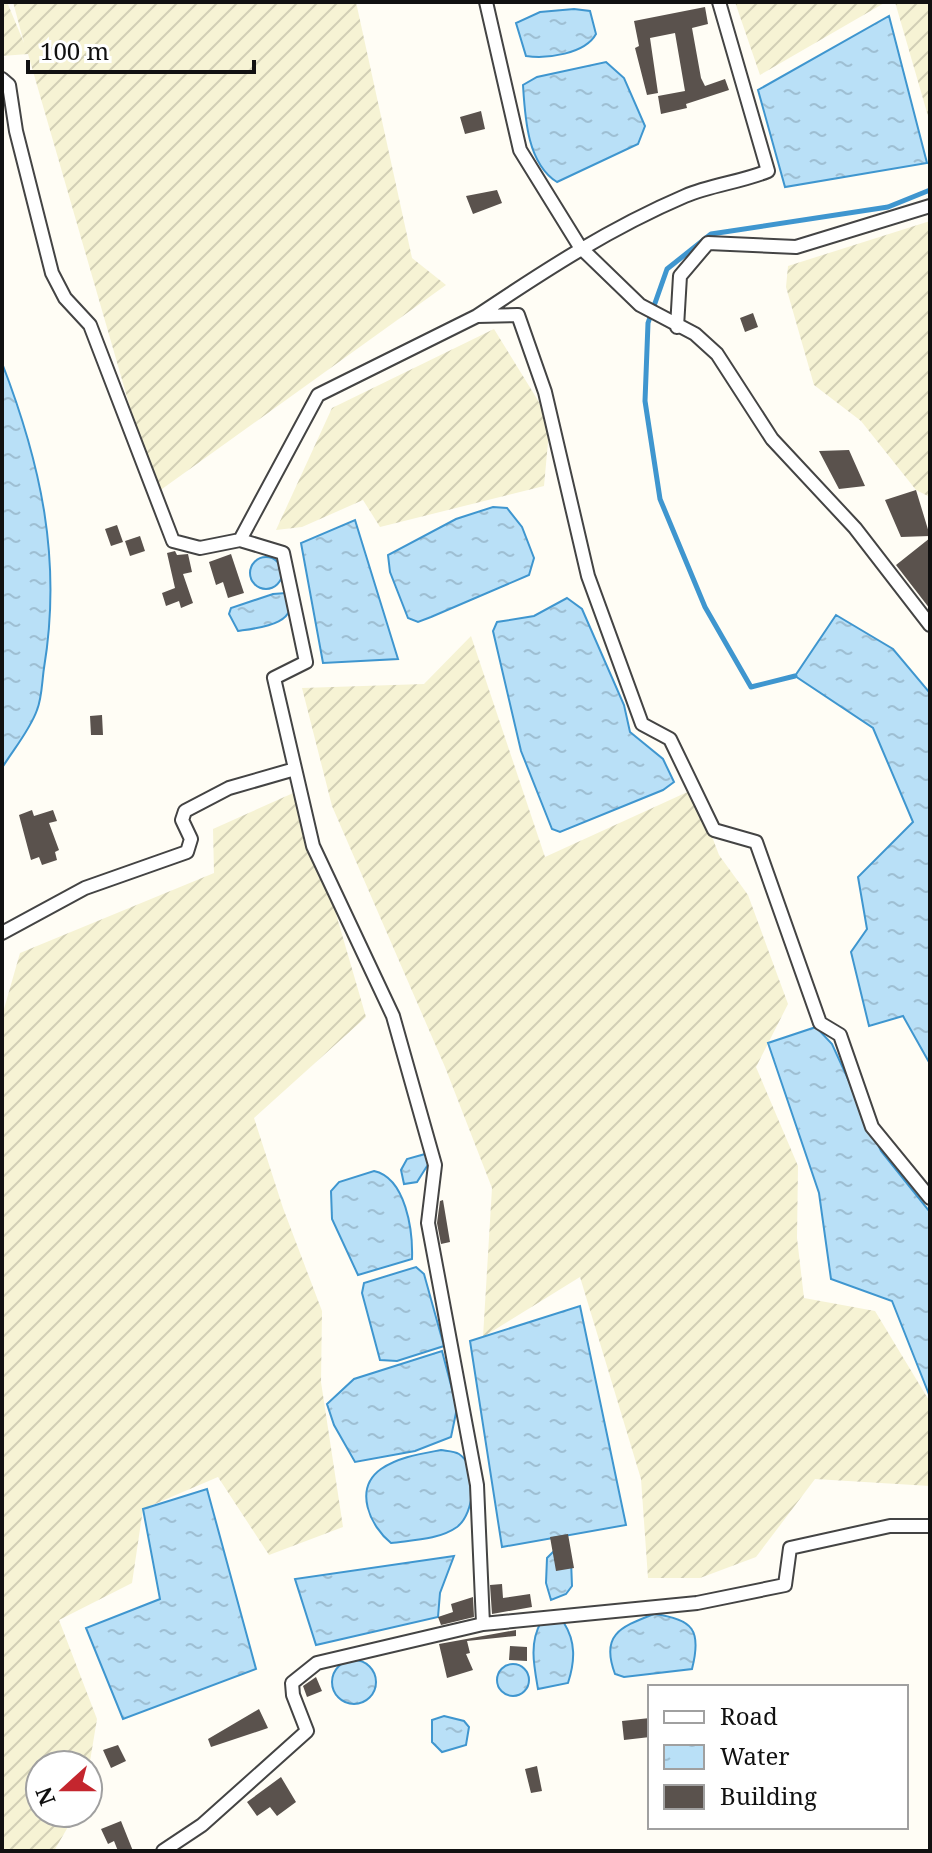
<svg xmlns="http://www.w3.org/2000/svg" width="932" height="1853" font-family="'Noto Serif',serif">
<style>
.farmland{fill:url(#farmland-furrows)}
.water{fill:url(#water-ripples);stroke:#3f96cf;stroke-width:2}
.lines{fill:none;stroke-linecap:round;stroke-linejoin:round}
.stream{stroke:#3f96cf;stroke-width:5}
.building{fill:#5a524d}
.minor-casing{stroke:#444;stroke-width:16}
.minor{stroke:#fff;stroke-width:12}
</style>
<defs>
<pattern id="farmland-furrows" width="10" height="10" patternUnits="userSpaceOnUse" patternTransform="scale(2)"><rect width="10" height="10" fill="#f6f3d4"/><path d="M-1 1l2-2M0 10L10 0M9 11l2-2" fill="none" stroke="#d2cfb5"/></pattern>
<pattern id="water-ripples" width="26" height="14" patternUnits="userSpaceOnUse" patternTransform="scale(2)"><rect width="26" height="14" fill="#b9e0f7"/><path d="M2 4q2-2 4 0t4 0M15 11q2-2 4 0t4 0" fill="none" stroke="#9ebfd3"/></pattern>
</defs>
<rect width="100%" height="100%" fill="#fffdf5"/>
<!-- farmland -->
<path class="farmland" d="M2 2H7L24 43 13 2H356L412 258 446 285 155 494 28 54 2 56Z
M735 2H886L760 75Z
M895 2H930V123Z
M930 221V497L916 490 861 421 814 385 786 287 788 266Z
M494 329 550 420 544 486 380 527 363 500 302 527 276 530 332 408Z
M471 636 545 857 694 789 719 855 748 895 788 1004 756 1067 798 1166 797 1238 804 1298 875 1311 930 1402V1486L815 1479 756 1557 700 1578H648L641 1479 580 1277 483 1337 492 1188 445 1067 332 806 302 688 424 684Z
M300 790 366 1017 254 1118 283 1208 322 1311 321 1382 343 1527 269 1555 218 1477 143 1509 132 1583 59 1620 97 1719 88 1773V1765H40V1813H76L54 1851H2V1016L20 953 214 873 213 829Z"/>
<!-- water -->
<path class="water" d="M574 9 590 11 596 34C585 54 547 59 526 56L516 23 540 12Z
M889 16 927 163 785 187 758 90Z
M606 62 624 78 645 126 638 144 557 182C527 163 525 117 523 85L537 77Z
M2 363C41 464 62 560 44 668 42 681 42 698 37 710 30 730 13 750 2 768Z
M493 507 507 508 522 527 534 558 529 575 431 617 418 622 408 618 390 572 388 555 456 519Z
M355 520 398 659 323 663 301 543Z
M250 573a16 16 0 1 1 32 0a16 16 0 1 1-32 0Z
M286 593C304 624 258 628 238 631L229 614 231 608 273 594Z
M567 598 582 609 624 705 630 732 663 759 674 782 663 790 560 832 552 829 521 751 493 631 497 622 534 616Z
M836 615 893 649 930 693V1064L903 1016 869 1026 851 952 867 929 858 877 913 822 873 728 795 676Z
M816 1027 832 1044 881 1151 930 1212V1397L892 1301 831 1279 819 1193 768 1043Z
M425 1154 429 1163 417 1182 404 1184 401 1170 407 1159Z
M374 1171C406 1178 413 1231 412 1259L358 1275 332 1219 331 1191 339 1182Z
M416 1267 424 1274 444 1346 397 1361 380 1360 362 1293 364 1283Z
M580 1306 626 1525 502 1547 470 1341Z
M442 1351 457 1408 451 1437 415 1451 355 1462 334 1425 327 1404 354 1379Z
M441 1450C446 1451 454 1451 459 1454 479 1467 475 1513 457 1527 439 1540 412 1540 391 1543 370 1526 353 1489 381 1469 399 1457 420 1454 441 1450Z
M207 1489 256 1669 123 1719 86 1628 160 1599 143 1509Z
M553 1552 571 1560 572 1586 566 1594 551 1600 546 1583 547 1558Z
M454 1556 440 1593 438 1617 316 1645 295 1579Z
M654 1614C693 1619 702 1630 692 1669L624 1677 615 1674C600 1634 621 1627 654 1614Z
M555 1621 564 1623C576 1642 575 1661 568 1683L538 1689C534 1666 529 1643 541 1622Z
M332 1682a22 22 0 1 1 44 0a22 22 0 1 1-44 0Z
M497 1680a16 16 0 1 1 32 0a16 16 0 1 1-32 0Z
M444 1716 464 1721 469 1727 466 1745 442 1752 432 1742V1720Z"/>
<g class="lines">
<!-- stream -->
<path class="stream" d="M795 676 751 687 705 607 660 499 645 401 648 323 667 269 711 234 888 207 930 190"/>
</g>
<!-- building -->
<path class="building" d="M705 7 708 24 692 28 701 78 705 86 725 79 729 90 686 104 687 108 661 114 658 96 685 91 675 33 650 38 658 93 647 95 635 48 639 46 634 21Z
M481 111 485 129 465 134 460 117Z
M497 190 502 203 473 214 466 196Z
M753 313 758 327 745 332 740 318Z
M849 450 865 486 839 489 819 451Z
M916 490 930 536 901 537 885 500Z
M117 525 123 542 111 546 105 529Z
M140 536 145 551 130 556 125 541Z
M930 538V609L896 565Z
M175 551 177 555 188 554 192 572 183 574 193 603 181 608 179 601 166 606 162 593 175 588 167 553Z
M231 554 244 593 228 598 223 582 216 585 209 562Z
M102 715 103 735H91L90 716Z
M32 810 34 816 53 810 57 821 49 823 59 850 55 852 57 860 42 865 39 857 31 860 19 815Z
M443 1200 450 1242 441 1244 437 1223 440 1201Z
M568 1534 574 1568 556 1571 550 1537Z
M502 1584 503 1598 530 1594 532 1607 492 1614 490 1585Z
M473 1597 474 1617 441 1625 438 1617 453 1612 451 1604Z
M516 1630V1636L467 1641 470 1653 466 1654 473 1670 447 1678 439 1644Z
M510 1646 527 1647V1661L509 1660Z
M316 1677 322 1691 307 1697 303 1686Z
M259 1709 268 1728 211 1747 208 1739Z
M650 1718V1737L624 1740 622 1721Z
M118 1745 126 1761 111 1768 103 1750Z
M537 1766 542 1791 531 1793 525 1769Z
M281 1777 296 1802 277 1816 270 1807 257 1816 247 1802Z
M121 1821 133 1851H118L114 1841 108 1844 101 1829Z"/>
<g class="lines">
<!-- minor casing -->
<g class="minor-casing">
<path id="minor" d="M486 2 520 150 580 247 640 305 695 334 717 354 772 439 855 528 930 625
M719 2 768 171C741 182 711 185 685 196 610 228 544 271 477 316L518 315 545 392 588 576 642 724 670 739 714 830 756 842 820 1023 840 1035 872 1127 930 1198
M2 79 9 85 16 131 52 273 65 298 90 325 173 541 200 548 240 540
M477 316 318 395 240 540 283 553 306 662 274 678 313 846 393 1016 435 1165 428 1223 477 1485 483 1624 697 1603 785 1585 790 1548 890 1526H930
M677 327 680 276 708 243 796 247 930 206
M2 933 85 888 187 852 191 839 182 820 185 811 229 788 295 769
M163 1851 202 1825 307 1731 293 1695 292 1683 317 1663 483 1624"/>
</g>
<!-- minor -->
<use href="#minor" class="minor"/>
</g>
<!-- border -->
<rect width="932" height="1853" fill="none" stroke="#111111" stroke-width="8"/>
<!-- legend -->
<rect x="648" y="1685" width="260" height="144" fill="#ffffff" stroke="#a0a0a0" stroke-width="2"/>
<rect x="664" y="1711" width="40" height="12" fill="#ffffff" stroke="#a0a0a0" stroke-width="2"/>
<text x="720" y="1725" font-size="24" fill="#111111">Road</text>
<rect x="664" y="1745" width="40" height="24" fill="url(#water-ripples)" stroke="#a0a0a0" stroke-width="2"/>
<text x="720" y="1765" font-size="24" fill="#111111">Water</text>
<rect x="664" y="1785" width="40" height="24" fill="#5a524d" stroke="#a0a0a0" stroke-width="2"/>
<text x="720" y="1805" font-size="24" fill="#111111">Building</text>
<!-- north arrow -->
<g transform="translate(64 1789) rotate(249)"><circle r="38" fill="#ffffff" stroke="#a0a0a0" stroke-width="2"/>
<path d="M0-6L14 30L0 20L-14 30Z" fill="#c4262e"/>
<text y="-12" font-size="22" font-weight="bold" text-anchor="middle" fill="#111111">N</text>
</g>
<!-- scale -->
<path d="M28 60v12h226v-12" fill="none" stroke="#111111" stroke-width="4"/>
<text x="40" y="60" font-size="24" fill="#111111" stroke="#ffffff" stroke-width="6" paint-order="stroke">100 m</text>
</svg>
